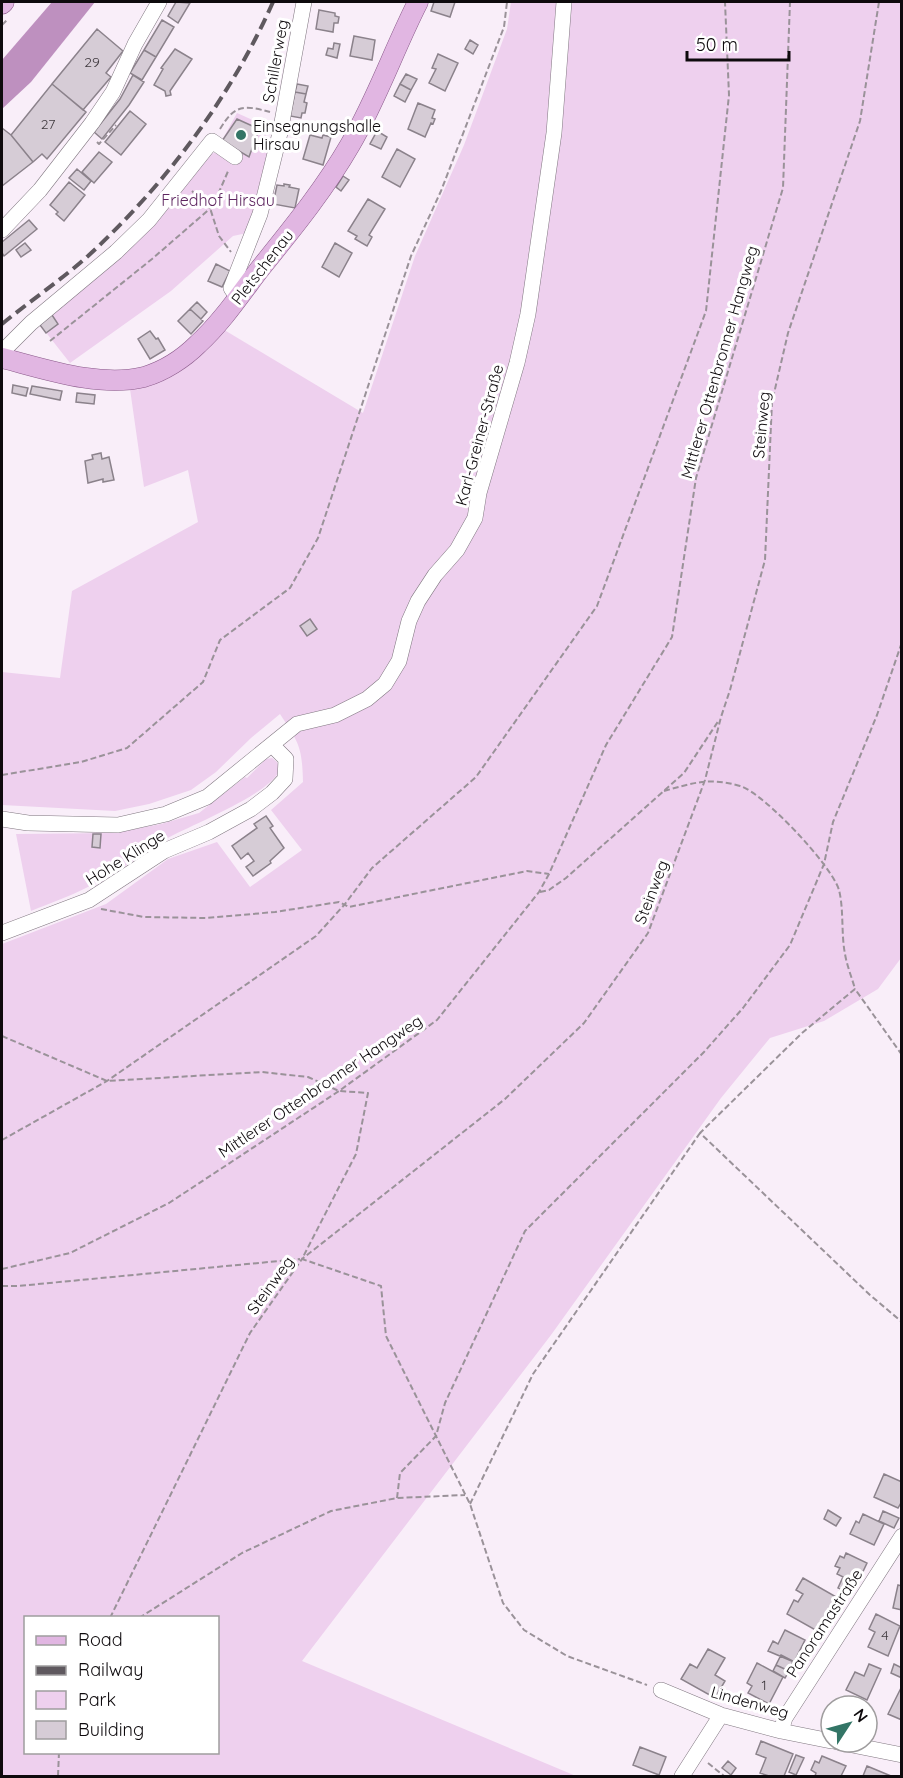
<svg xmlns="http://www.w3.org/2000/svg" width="903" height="1778" font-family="Quicksand,sans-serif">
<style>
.green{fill:#eed0ee;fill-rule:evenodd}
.water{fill:#be90bf}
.building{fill:#d6ccd6;stroke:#8b828b;stroke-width:1.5}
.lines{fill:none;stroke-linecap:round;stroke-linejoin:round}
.minor-casing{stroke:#817881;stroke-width:16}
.major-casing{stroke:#8a5a8a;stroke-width:21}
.path{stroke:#9a9299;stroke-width:2;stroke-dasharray:6 3;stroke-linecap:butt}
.minor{stroke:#fff;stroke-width:15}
.major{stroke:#e1b6e2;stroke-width:20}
.rail{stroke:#5f595f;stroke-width:4;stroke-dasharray:12 6;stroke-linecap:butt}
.poi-dot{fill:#337566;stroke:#fff;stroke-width:2}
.labels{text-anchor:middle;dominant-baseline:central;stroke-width:6;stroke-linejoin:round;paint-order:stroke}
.number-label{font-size:14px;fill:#403a3f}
.street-label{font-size:16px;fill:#0e0a0d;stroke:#fff}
.poi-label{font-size:16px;fill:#0e0a0d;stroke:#fff;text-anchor:start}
.park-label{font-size:16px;fill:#5e2660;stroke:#fff}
</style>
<rect width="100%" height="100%" fill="#f9eef9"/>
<!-- green -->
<path class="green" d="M511 2H901V958L878 989 824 1021 770 1038 721 1098 551 1335 302 1661 576 1776H2V944L106 904 168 859 217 842 250 887 302 850 271 810 303 782C302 746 299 743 280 714L251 738 216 772 191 790 149 804 115 811 2 805V672L60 678 72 591 198 522 188 470 144 487 130 389 221 328 363 413 415 256 464 145 507 29ZM26 1618H218V1752H26Z
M237 113 268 127 262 148 272 151 247 233 233 236 171 291 70 363 37 321 209 154 215 153Z
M272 758 277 762 280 770C269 795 190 825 164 840 139 855 116 874 90 886 71 896 50 903 31 911L16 834 113 833 161 824 199 813 245 777 247 778 266 759Z"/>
<!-- water -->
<path class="water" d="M52 2H95L31 82 2 109V60Z"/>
<!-- building -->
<path class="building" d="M176 2 190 3 178 23 168 16Z
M434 2H455L450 17 431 11Z
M319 10 335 13V16L339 17 338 23H334L333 32 316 29Z
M162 20 174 27 156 57 144 50Z
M97 29 123 51 106 73 111 77 83 110 52 84Z
M354 36 375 40 372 60 350 56Z
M470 40 478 45 473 54 465 49Z
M334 43 340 44 337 58 326 55 328 48 333 49Z
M175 49 192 59 170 91 171 95 166 96 165 91 154 85 163 69 161 68Z
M144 50 156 57 142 80 130 73Z
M438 54 458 63 445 91 429 83 436 69 432 68Z
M406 74 417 79 411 90 400 84Z
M133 75 144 82 129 105 102 139 94 132 120 99Z
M52 84 86 112 47 159 42 154 33 162 11 135Z
M297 84 308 86 306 94 295 92Z
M400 84 411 90 405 102 394 96Z
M295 92 306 94 304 102 307 103 305 113H302L301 118 290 116Z
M418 103 435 110 432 118 435 119 433 124 431 123 425 137 408 129Z
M130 111 146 124 121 155 105 142Z
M237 119 259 129 249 157 222 141Z
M2 128 11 135 33 162 2 186Z
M377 131 387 137 381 149 370 144Z
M310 135 322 138 323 135 331 137 323 165 303 159Z
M397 149 415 159 400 187 382 177Z
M99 152 112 162 94 183 82 172Z
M77 169 91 181 84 190 69 178Z
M343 176 349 180 341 191 336 187Z
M69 182 85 195 64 221 56 214 58 212 50 205Z
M284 184 290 185 289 187 299 189 295 208 273 204 277 185 284 186Z
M368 199 385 209 369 235 372 237 367 246 355 239 357 236 348 231Z
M29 220 37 229 4 256 2 253V242Z
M25 243 31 250 21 257 16 250Z
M335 243 352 253 339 277 322 267Z
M216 264 230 271 222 287 208 281Z
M197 302 207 312 201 319 190 309Z
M190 309 203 321 191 334 178 321Z
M50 312 58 324 46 333 37 321Z
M150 331 156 339 158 338 165 350 150 359 138 339Z
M13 385 28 388 26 396 12 393Z
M32 386 62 391 60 400 30 394Z
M77 393 95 395 94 404 76 402Z
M101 453 102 459 109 457 114 480 103 482V479L88 483 85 461 93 459 92 455Z
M310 619 317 629 307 636 300 626Z
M266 816 273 826 270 828 284 848 270 861 271 863 253 876 246 867 254 861 248 853 241 859 232 846 257 828 254 824Z
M93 834H101L100 848 92 847Z
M884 1474 902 1482V1501L898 1508 874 1497Z
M828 1510 841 1518 836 1526 824 1519Z
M883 1511 899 1518 894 1528 879 1521Z
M863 1514 884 1524 874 1545 850 1534 856 1521 859 1523Z
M846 1553 867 1563 857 1584 837 1574 840 1568 835 1566 840 1556 844 1558Z
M843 1577 854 1582 849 1593 838 1588Z
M803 1578 838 1598 819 1632 787 1614 794 1600 798 1602 803 1594 796 1590Z
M898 1585 902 1586V1610L893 1608Z
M876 1614 900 1626 888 1656 868 1647 875 1632 869 1629Z
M785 1630 805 1640 794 1662 768 1651 773 1641 778 1644Z
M708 1649 725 1658 715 1675 725 1681 715 1698 681 1679 690 1664 697 1668Z
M781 1655 793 1661 789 1671 776 1665Z
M757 1663 783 1677 769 1704 748 1693 752 1686 747 1683Z
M869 1664 881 1669 867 1700 846 1690 855 1672 864 1676Z
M894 1664 902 1668V1678L891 1673Z
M776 1665 789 1671 785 1678 773 1671Z
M901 1688H902V1720L888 1714Z
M761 1741 793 1754 784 1776H769L760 1773 766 1758 756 1754Z
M640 1747 666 1757 659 1775 633 1765Z
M796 1755 804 1758 796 1775 789 1772Z
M822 1756 846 1766 841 1776H815L816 1773 811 1770 815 1761 819 1763Z
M728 1761 736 1768 731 1775 722 1768Z
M867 1766 891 1776H863Z"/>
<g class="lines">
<!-- minor casing -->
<g class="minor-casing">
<path id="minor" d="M2 230 40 190 92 123 113 92 135 44 159 2
M237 297 231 288 260 214 280 133 304 2
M2 357 6 348 31 323 116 252 149 220 212 141 235 157
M2 819 28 823 118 825 166 814 207 797 297 724 335 715 367 699 385 684 399 661 409 621 418 601 435 575 457 550 475 518 479 493 517 363 528 314 554 133 564 2
M2 933 89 900 164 851 209 832 251 809 272 793 285 779 286 759 272 745
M661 1690 721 1715 781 1731 831 1741
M781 1731 785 1718 902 1536
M837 1742 902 1755
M682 1776 721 1715"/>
</g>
<!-- major casing -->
<g class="major-casing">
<path id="major" d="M2 4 4 2
M2 358C45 369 100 388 144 377 164 371 184 358 198 344 221 323 240 295 259 270 291 230 324 190 350 145 377 99 394 49 418 2"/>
</g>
<!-- path -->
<path class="path" d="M2 25 7 20
M220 129C235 104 244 105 270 112
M97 142 99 144 116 125
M192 191 210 208 219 236 231 252
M50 341 152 259 213 206 229 169
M2 775 81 762 127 748 203 682 220 640 290 588 318 538 411 256 441 191 504 27 507 2
M664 791C693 783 709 777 740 786 764 793 832 866 839 890 844 910 841 934 845 954 847 966 852 978 855 989
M540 892 549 890 566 878 684 773 719 720
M101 909 144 917 206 918 275 912 339 902 349 907 527 871 549 874
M2 1036 107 1081 262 1072 308 1077 339 1091 368 1093 356 1154 302 1259 381 1286 386 1336 470 1504 503 1603 524 1630 567 1656 647 1685
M902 1055 855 989 802 1033 700 1133 870 1295 902 1322
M2 1140 107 1081 316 936 345 904 372 868 476 777 597 606 706 311 729 95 725 2
M2 1269 70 1253 169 1203 339 1091 437 1020 539 892 549 874 606 745 672 637 696 478 783 188 790 2
M2 1286H18L300 1259
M397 1498 400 1473 436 1436 445 1403 525 1231 704 1052 743 1008 790 945 824 864 833 822 877 715 902 642
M470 1504 533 1374 700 1133
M110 1618 250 1333 302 1259 505 1099 584 1023 648 933 705 780 721 717 730 690 765 560 772 402 788 333 860 121 879 2
M139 1618 242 1553 331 1511 397 1498 465 1495
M708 1763 724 1776
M58 1776 59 1752"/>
<!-- minor -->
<use href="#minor" class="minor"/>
<!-- major -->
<use href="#major" class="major"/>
<!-- rail -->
<path class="rail" d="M2 324C30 301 61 280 88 256 165 185 231 97 273 2"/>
</g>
<!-- markers -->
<circle class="poi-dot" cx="241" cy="135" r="6"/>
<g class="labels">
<!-- number labels -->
<g class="number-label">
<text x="92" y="62">29</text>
<text x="48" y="124">27</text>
<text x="885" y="1635">4</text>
<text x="764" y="1685">1</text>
</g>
<!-- street labels -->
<g class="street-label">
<text transform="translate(275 61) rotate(-80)">Schillerweg</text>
<text transform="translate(262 267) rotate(-52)">Pletschenau</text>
<text transform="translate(719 362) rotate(-74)">Mittlerer Ottenbronner Hangweg</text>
<text transform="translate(761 425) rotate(-85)">Steinweg</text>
<text transform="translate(479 435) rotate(-75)">Karl-Greiner-Straße</text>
<text transform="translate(125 857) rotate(-32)">Hohe Klinge</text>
<text transform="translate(651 892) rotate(-69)">Steinweg</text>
<text transform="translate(320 1086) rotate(-34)">Mittlerer Ottenbronner Hangweg</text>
<text transform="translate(270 1285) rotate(-54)">Steinweg</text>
<text transform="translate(824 1623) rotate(-57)">Panoramastraße</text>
<text transform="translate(750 1702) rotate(16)">Lindenweg</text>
</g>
<!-- poi labels -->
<g class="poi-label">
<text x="253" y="126">Einsegnungshalle<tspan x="253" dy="18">Hirsau</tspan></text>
</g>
<!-- park labels -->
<g class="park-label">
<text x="218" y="200">Friedhof Hirsau</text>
</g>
</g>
<!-- border -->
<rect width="903" height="1778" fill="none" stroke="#0e0a0d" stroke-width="6"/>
<!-- legend -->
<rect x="24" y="1616" width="195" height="138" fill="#ffffff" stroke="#9f9d9e" stroke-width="1.5"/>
<rect x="36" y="1636" width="30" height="9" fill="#e1b6e2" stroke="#9f9d9e" stroke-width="1.5"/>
<text x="78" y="1646" font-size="18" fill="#0e0a0d">Road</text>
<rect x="36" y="1666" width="30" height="9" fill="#5f595f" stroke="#9f9d9e" stroke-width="1.5"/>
<text x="78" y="1676" font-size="18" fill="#0e0a0d">Railway</text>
<rect x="36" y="1691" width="30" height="18" fill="#eed0ee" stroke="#9f9d9e" stroke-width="1.5"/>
<text x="78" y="1706" font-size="18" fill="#0e0a0d">Park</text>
<rect x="36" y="1721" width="30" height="18" fill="#d6ccd6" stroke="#9f9d9e" stroke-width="1.5"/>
<text x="78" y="1736" font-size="18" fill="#0e0a0d">Building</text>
<!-- north arrow -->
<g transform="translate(849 1724) rotate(54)"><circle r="28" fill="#ffffff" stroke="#9f9d9e" stroke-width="1.5"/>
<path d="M0-4.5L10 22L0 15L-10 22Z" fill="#337566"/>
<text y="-9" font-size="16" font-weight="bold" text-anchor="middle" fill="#0e0a0d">N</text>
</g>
<!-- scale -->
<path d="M687 51v9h102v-9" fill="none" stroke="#0e0a0d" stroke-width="3"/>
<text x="696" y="51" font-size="18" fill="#0e0a0d" stroke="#ffffff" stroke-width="4.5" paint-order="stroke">50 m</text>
</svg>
